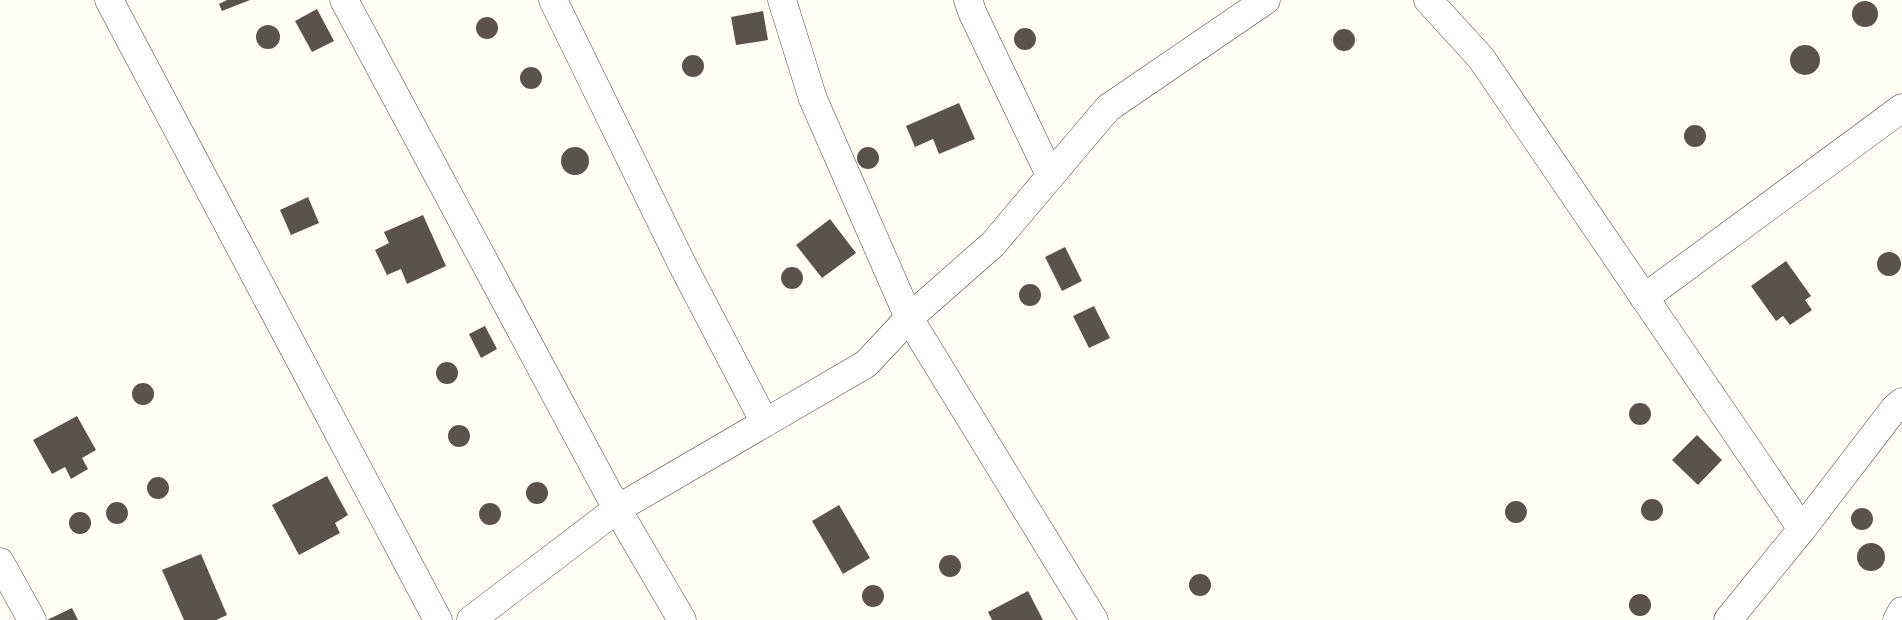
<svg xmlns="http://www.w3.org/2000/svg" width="1902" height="620" font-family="Georgia,serif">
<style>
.building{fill:#5a524d}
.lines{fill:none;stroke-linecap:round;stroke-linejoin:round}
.minor-casing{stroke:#444;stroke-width:29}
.minor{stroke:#fff;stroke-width:28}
</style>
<rect width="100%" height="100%" fill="#fffdf5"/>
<!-- building -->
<path class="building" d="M227 0H250L222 11 219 4Z
M1852 14a13 13 0 1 1 26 0a13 13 0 1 1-26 0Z
M317 9 334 41 312 52 295 21Z
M763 11 768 40 736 45 731 17Z
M476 28a11 11 0 1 1 22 0a11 11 0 1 1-22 0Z
M256 37a12 12 0 1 1 24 0a12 12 0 1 1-24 0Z
M1014 39a11 11 0 1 1 22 0a11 11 0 1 1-22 0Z
M1333 40a11 11 0 1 1 22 0a11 11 0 1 1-22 0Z
M1790 60a15 15 0 1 1 30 0a15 15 0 1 1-30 0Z
M682 66a11 11 0 1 1 22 0a11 11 0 1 1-22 0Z
M520 78a11 11 0 1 1 22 0a11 11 0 1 1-22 0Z
M959 103 975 139 939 154 933 139 915 147 906 126Z
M1684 136a11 11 0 1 1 22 0a11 11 0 1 1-22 0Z
M561 161a14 14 0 1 1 28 0a14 14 0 1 1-28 0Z
M857 158a11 11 0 1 1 22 0a11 11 0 1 1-22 0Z
M308 197 319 223 291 235 280 210Z
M423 215 446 266 407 284 401 269 387 275 375 250 389 243 384 232Z
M830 219 856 253 822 278 796 245Z
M1065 247 1082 281 1062 291 1045 257Z
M1877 264a12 12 0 1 1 24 0a12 12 0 1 1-24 0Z
M1786 261 1811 296 1805 300 1812 310 1790 325 1783 316 1776 321 1751 286Z
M781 278a11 11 0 1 1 22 0a11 11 0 1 1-22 0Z
M1019 295a11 11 0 1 1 22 0a11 11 0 1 1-22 0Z
M1094 306 1110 338 1089 348 1073 316Z
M485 326 497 349 481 358 469 334Z
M436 373a11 11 0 1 1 22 0a11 11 0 1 1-22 0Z
M132 394a11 11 0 1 1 22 0a11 11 0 1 1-22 0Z
M1629 414a11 11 0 1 1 22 0a11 11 0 1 1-22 0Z
M77 416 96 450 82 458 88 469 71 479 65 467 52 474 33 440Z
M448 436a11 11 0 1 1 22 0a11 11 0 1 1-22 0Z
M1697 435 1722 460 1698 485 1672 460Z
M327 476 348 515 335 523 340 533 299 555 272 505Z
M147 488a11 11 0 1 1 22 0a11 11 0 1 1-22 0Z
M526 493a11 11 0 1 1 22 0a11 11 0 1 1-22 0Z
M1641 510a11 11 0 1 1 22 0a11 11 0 1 1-22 0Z
M1505 512a11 11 0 1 1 22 0a11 11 0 1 1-22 0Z
M106 513a11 11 0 1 1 22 0a11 11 0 1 1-22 0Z
M479 514a11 11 0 1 1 22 0a11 11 0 1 1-22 0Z
M839 505 870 558 843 574 812 521Z
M1851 519a11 11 0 1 1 22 0a11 11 0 1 1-22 0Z
M69 523a11 11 0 1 1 22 0a11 11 0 1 1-22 0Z
M1857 557a14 14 0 1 1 28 0a14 14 0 1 1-28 0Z
M201 554 227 615 216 620H184L162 570Z
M939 566a11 11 0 1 1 22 0a11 11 0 1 1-22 0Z
M1189 585a11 11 0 1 1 22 0a11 11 0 1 1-22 0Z
M862 596a11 11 0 1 1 22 0a11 11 0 1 1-22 0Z
M1028 591 1043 620H992L988 612Z
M1629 605a11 11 0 1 1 22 0a11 11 0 1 1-22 0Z
M72 608 78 620H47Z"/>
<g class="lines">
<!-- minor casing -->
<g class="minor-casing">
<path id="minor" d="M109 0 438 620
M344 0 617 509 682 620
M553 0 682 264 765 423
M782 0 813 99 909 318 1094 620
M968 0 973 14 1050 175
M1428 0 1481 58 1802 529
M1644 298 1902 108
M0 562 32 620
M471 620 617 509 866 364 909 318 993 244 1108 108 1266 0
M1728 620 1802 529 1894 409 1902 402
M1897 620 1902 611"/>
</g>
<!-- minor -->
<use href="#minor" class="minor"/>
</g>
</svg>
